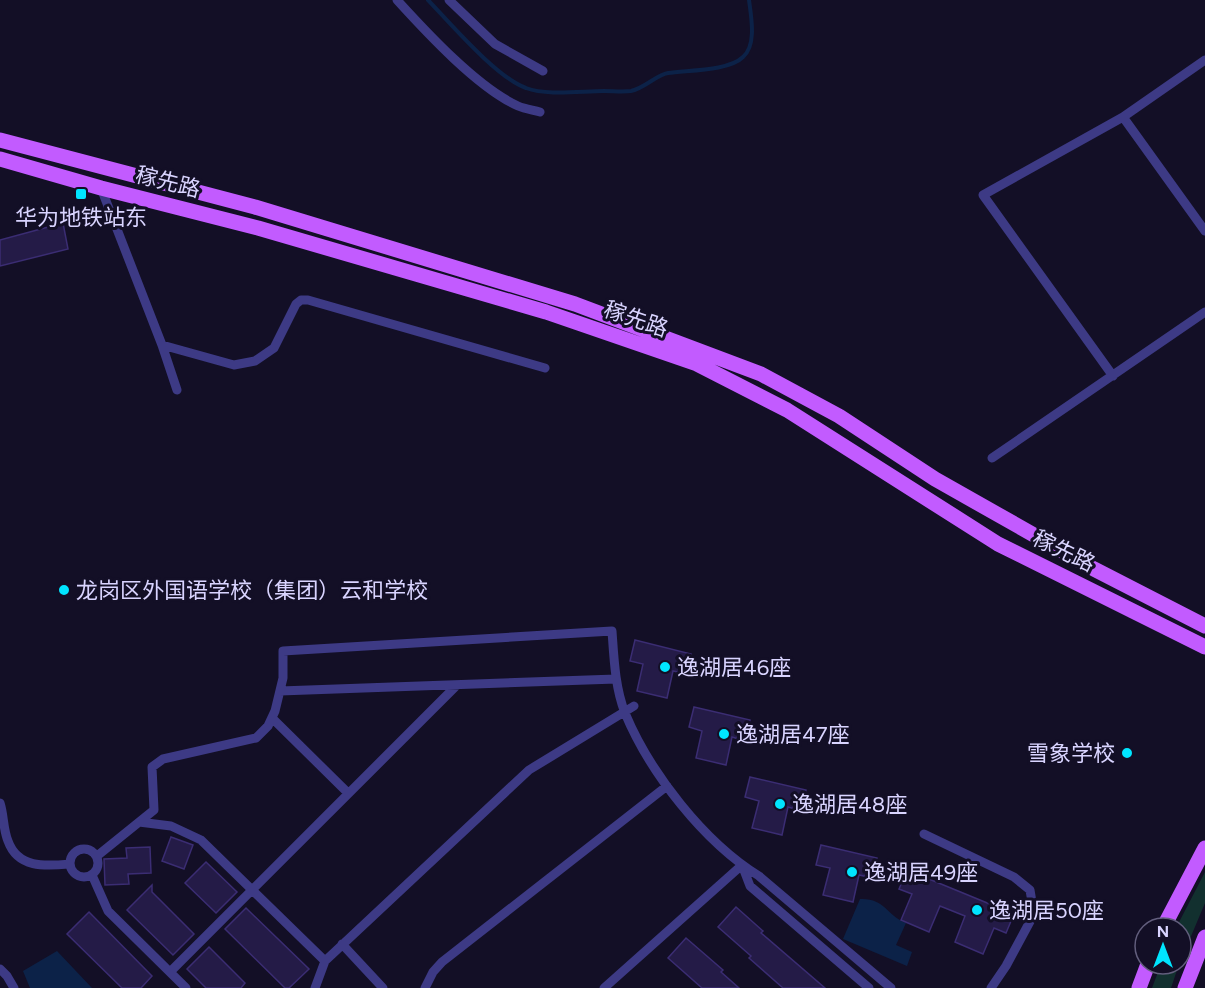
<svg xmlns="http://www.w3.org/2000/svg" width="1205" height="988" font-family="Figtree,'Noto Sans SC',sans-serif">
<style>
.green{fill:#12302f}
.water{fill:#0c2248}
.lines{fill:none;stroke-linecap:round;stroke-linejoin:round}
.stream{stroke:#0c2248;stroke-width:4}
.building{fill:#241b47;stroke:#3b2d73;stroke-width:1.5}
.minor{stroke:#3d3a85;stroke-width:9}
.primary{stroke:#c25bff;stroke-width:15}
.poi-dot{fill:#00e5ff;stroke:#130f26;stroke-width:2}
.labels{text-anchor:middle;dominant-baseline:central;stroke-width:6;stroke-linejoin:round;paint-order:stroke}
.street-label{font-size:22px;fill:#d9d4ff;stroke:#130f26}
.poi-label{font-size:22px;fill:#d9d4ff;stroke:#130f26;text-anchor:start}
</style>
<rect width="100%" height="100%" fill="#130f26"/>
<!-- green -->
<path class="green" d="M1205 872V903L1181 960V928H1176Z
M1161 964H1179L1171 988H1152Z"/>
<!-- water -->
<path class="water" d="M860 899C885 898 886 915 906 923L896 945 912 952 907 966 843 939Z
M57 951 92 988H30L23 971Z"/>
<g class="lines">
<!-- stream -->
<path class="stream" d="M428 0C450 23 497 78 526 88 547 96 581 91 604 91 613 91 623 92 631 91 645 88 656 75 668 73 688 70 729 71 743 57 757 45 751 16 749 0"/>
</g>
<!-- building -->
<path class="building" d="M63 223 68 249 0 266V240Z
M635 640 691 654 687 674 673 671 667 698 637 691 643 664 630 661Z
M694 707 750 720 745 741 732 737 726 765 696 758 702 731 689 727Z
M750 777 806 790 802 811 788 807 782 835 752 828 759 801 745 797Z
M171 837 193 845 184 869 162 861Z
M821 845 877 858 873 878 859 875 853 902 823 895 830 868 816 865Z
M150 847 151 873 128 874 129 884 105 885 104 859 127 858 126 848Z
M206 862 237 892 216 913 185 883Z
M907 870 1014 914 1006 933 994 928 983 954 955 942 965 916 940 906 929 932 901 920 912 894 899 889Z
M152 885V892L194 934 173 955 127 910Z
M736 907 763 931 761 933 825 988H783L749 958 751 956 718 927Z
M246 908 309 969 289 988H285L225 929Z
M89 912 152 976 141 988H122L67 934Z
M686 938 723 970 721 972 739 988H702L668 958Z
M209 947 245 983 241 988H206L187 969Z"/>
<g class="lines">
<!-- minor -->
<path class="minor" d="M397 0C427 33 478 88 518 106 525 109 533 110 540 112
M449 0 495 44 543 71
M1123 117 1205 231
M101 188 162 345 177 390
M162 345 234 365 255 361 274 348 296 304 301 300H308L545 368
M1113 376 983 195 1123 117 1205 60
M992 458 1205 312
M280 691 616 679
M272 718 348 793
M0 803C4 815 3 829 8 841 18 869 46 866 70 864
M139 822 171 826 201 840 325 961
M924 834 1014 877 1030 890 1034 914 1006 966 991 988
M70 863a14 14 0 1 1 28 0a14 14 0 1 1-28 0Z
M97 856 154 810 152 767 163 759 256 738 268 726 275 711 283 678V651L612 631C614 659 615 687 625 713 650 773 704 842 759 876L891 988
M742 865 750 886 869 988
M92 875 108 911 186 988
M342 944 383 988
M0 969 7 976 14 988
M170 972 457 685
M315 988 325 961 529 770 634 706
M425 988 433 972 442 962 667 786
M604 988 742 865"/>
<!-- primary -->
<path class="primary" d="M0 140 255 207 575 304 761 374 839 416 935 479 1094 569 1205 626
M0 159 101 188 258 228 546 312 697 364 787 410 998 544 1205 647
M1163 928 1205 848
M1139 988 1148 964
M1185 988 1205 937"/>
</g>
<!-- markers -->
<g class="poi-dot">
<rect x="75" y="188" width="12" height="12" rx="3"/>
<circle cx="64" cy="590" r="6"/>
<circle cx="665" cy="667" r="6"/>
<circle cx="724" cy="734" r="6"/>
<circle cx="1127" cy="753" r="6"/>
<circle cx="780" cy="804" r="6"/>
<circle cx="852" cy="872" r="6"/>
<circle cx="977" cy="910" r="6"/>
</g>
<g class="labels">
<!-- street labels -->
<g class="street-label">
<text transform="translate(168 182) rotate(14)">稼先路</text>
<text transform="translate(636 319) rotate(19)">稼先路</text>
<text transform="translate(1064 551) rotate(26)">稼先路</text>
</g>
<!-- poi labels -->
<g class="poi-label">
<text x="81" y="217" text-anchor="middle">华为地铁站东</text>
<text x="76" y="590">龙岗区外国语学校（集团）云和学校</text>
<text x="677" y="667">逸湖居46座</text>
<text x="736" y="734">逸湖居47座</text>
<text x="1115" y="753" text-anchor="end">雪象学校</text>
<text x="792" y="804">逸湖居48座</text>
<text x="864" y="872">逸湖居49座</text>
<text x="989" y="910">逸湖居50座</text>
</g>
</g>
<!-- north arrow -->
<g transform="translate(1163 946)"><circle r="28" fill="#130f26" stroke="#625e7d" stroke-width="1.5"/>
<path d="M0-4.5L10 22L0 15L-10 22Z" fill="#00e5ff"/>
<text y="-9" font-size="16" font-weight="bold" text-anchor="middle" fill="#d9d4ff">N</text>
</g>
</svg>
